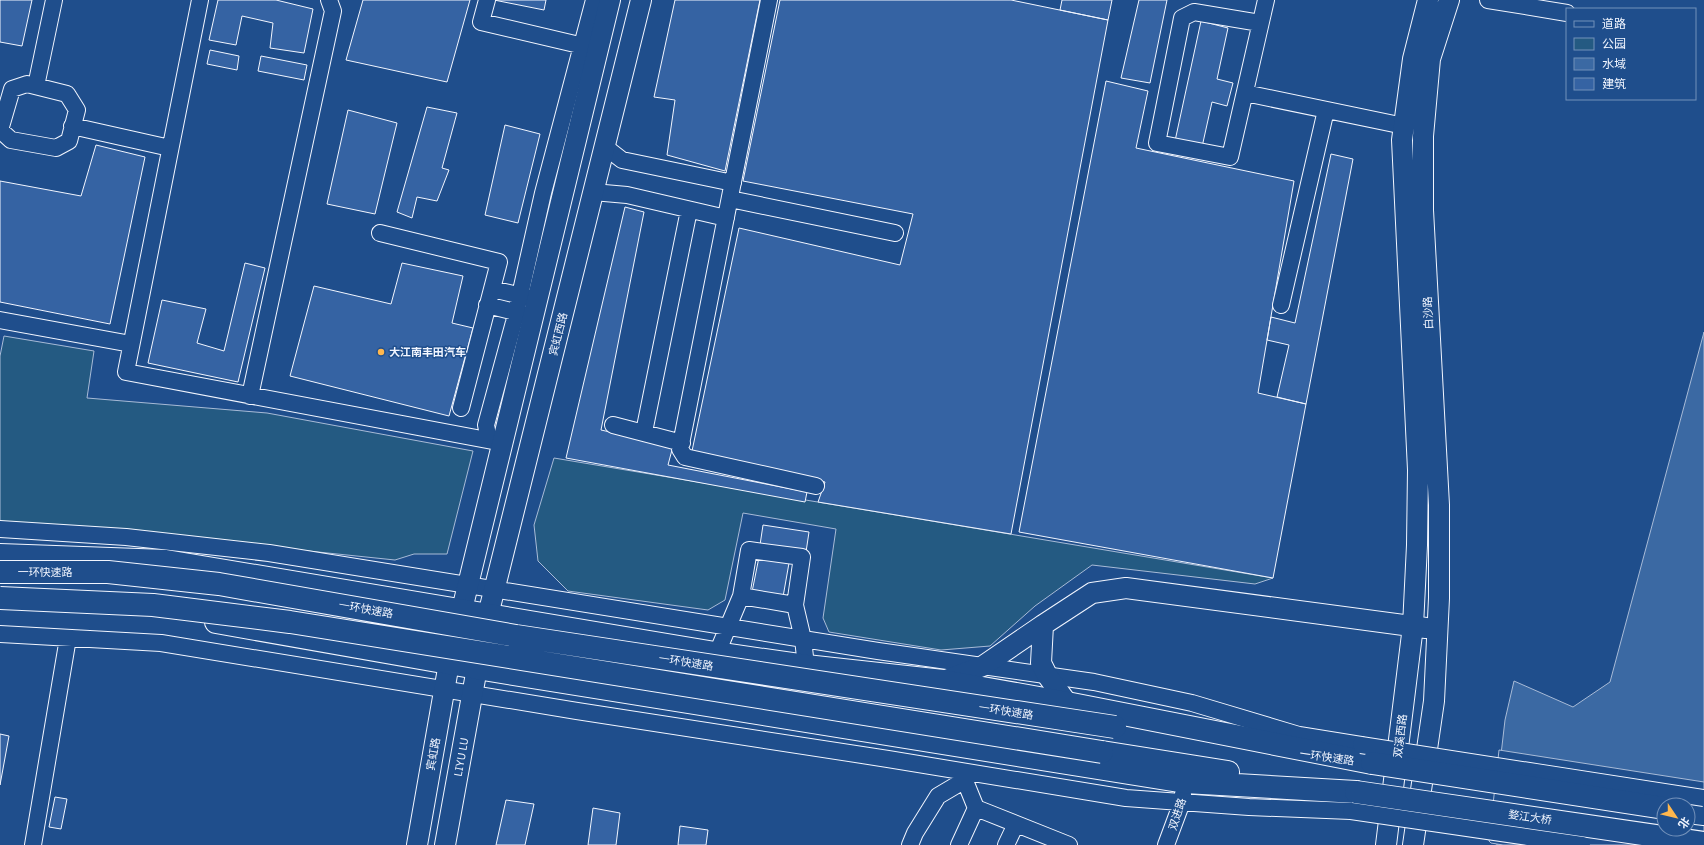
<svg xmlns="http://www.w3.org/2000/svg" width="1704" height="845" font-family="'IBM Plex Sans','Noto Sans SC',sans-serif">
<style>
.green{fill:#245a82;stroke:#a8bbd7}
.water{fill:#3b69a3;stroke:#a8bbd7;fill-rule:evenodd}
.pier{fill:#1f4e8c;stroke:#a8bbd7;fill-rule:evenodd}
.building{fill:#3563a3;stroke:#f2f6ff}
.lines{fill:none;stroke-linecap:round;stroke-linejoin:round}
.minor-casing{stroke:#f2f6ff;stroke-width:18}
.major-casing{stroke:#f2f6ff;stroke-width:22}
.highway-casing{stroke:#f2f6ff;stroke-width:24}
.minor{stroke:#1f4e8c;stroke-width:16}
.major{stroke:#1f4e8c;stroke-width:20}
.highway{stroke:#1f4e8c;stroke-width:22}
.minor-bridge-casing{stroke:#f2f6ff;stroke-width:18;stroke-linecap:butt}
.highway-bridge-casing{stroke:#f2f6ff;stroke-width:24;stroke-linecap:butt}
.minor-bridge{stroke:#1f4e8c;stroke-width:16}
.highway-bridge{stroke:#1f4e8c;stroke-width:22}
.poi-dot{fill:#ffb74d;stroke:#1f4e8c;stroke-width:1.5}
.labels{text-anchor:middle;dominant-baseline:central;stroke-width:3;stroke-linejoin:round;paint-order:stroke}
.street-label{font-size:11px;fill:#f2f6ff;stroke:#1f4e8c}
.poi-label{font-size:11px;font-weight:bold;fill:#f2f6ff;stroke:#1f4e8c;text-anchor:start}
</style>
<rect width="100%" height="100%" fill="#1f4e8c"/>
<!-- green -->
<path class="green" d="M4 336 94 351 87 398 267 413 473 451 447 554H414L395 560 116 531 0 524V356Z
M554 458 1273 578 1255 584 1092 565 1035 606 990 646 941 650 829 632 823 618 836 529 743 513 725 600 708 610 568 591 538 561 534 525Z"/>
<!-- water -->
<path class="water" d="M1704 332V845H1498L1491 841 1505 720 1514 681 1573 707 1610 682ZM1664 805H1688V829H1664Z"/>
<!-- pier -->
<path class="pier" d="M1499 750 1704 782V845H1503L1491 843 1489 841ZM1664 805H1688V829H1664Z"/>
<!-- building -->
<path class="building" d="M0 0H32L22 46 0 42Z
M218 0H276L313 9 304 53 270 48 273 23 242 16 236 45 209 40Z
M363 0H470L447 82 346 60Z
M494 0H546L544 10Z
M675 0H760L725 171 667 155 675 100 654 97Z
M780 0H1011L1108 20 1011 534 818 502 825 482 692 451 739 228 900 265 913 214 743 181Z
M1062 0H1112L1108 20 1060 10Z
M1139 0H1167L1150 83 1121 78Z
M1201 21 1228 28 1217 79 1233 83 1227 106 1212 102 1202 147 1175 141Z
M210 50 239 56 237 70 207 64Z
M261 56 307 65 304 80 258 71Z
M1106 81 1148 91 1136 148 1294 181 1258 393 1306 404 1273 578 1019 532Z
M427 107 457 113 442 168 449 170 437 201 417 197 412 218 397 212Z
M348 110 397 123 375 214 327 204Z
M505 125 540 134 518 223 485 215Z
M96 145 145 157 110 324 0 302V181L81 196Z
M1331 154 1353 159 1306 404 1277 397 1289 345 1267 340 1271 317 1295 323Z
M625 207 644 212 601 430 673 446 668 465 807 492 805 502 566 458Z
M245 263 265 268 238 382 148 363 162 300 206 309 197 343 224 351Z
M402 263 463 276 452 323 473 328 449 416 290 376 314 286 391 304Z
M763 525 809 532 806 552 760 545Z
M759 557 789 563 783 597 752 592Z
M0 734 9 736 0 785Z
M55 797 67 799 61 829 49 827Z
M506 800 534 804 525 845H496Z
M593 808 620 813 616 845H588Z
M680 826 708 830 706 845H678Z"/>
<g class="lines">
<!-- minor casing -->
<g class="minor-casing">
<path id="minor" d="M200 0 126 372 503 443
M487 0 481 22 592 48
M769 0 680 449 685 457 816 486
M1488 0 1567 13
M1260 23 1194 12 1182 18 1157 143 1230 157 1266 0
M27 84 67 94 77 110 69 141 56 148 11 140 0 130 12 89Z
M36 86 54 0
M1245 93 1404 126
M72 126 170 148
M604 146 622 160 733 183
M593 192 627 195 726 218
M730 199 895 233
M380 233 499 262 461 408
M492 289 530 298
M487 305 527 315
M1281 305 1326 110
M0 320 131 344
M250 396 333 11 329 0
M613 425 682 443
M644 432 689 210
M489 440 486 425 514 322 543 193 594 0
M0 529 126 537 269 553 878 651 1094 682 1192 703 1299 735 1361 745
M741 596 749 550 802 557 795 605
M0 634 161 643 577 711 888 759 1126 798 1249 807 1351 811
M715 653 720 646 741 596 795 605 803 639 806 666
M976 808 1069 845
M33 845 68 638
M910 845 915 833 938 796 965 780
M959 845 976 808 961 771
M1006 845 1016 824
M1166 845 1182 802 1183 794"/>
</g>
<!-- major casing -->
<g class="major-casing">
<path id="major" d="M1043 625 1092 593 1126 588 1426 628
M943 681 983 666 1043 625 1041 663 1047 675 1067 703
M417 845 449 663 610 0
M445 845 477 668 488 615 641 0
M1386 845 1413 626 1417 545 1418 470 1402 140 1413 59 1428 0
M1413 845 1434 701 1439 598V505L1423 210V136L1430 59 1449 0"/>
</g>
<!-- highway casing -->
<g class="highway-casing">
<path id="highway" d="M0 555 166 561 715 653 806 666 943 681 1067 703 1372 763
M216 622 477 668 1185 782 1356 792
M1102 752 1228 772
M1688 812 1704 814"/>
</g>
<!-- minor -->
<use href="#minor" class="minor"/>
<!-- major -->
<use href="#major" class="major"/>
<!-- highway -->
<use href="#highway" class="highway"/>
<!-- minor-bridge casing -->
<g class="minor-bridge-casing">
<path id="minor-bridge" d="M1361 745 1704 798
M1351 811 1582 845"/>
</g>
<!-- highway-bridge casing -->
<g class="highway-bridge-casing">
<path id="highway-bridge" d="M0 572H108L219 584 516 636 1115 727
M0 598 153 605 290 622 1102 752
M1372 763 1664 808
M1356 792 1704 843"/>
</g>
<!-- minor-bridge -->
<use href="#minor-bridge" class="minor-bridge"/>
<!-- highway-bridge -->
<use href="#highway-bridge" class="highway-bridge"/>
</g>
<!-- markers -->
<circle class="poi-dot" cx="381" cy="352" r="4"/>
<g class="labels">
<!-- street labels -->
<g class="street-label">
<text transform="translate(1428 313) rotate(-93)">白沙路</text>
<text transform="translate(558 334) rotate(-76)">宾虹西路</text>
<text x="45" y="572">一环快速路</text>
<text transform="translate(366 609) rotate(10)">一环快速路</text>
<text transform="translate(686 662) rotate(9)">一环快速路</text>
<text transform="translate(1006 711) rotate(9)">一环快速路</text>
<text transform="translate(1400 736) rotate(-83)">双溪西路</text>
<text transform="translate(433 754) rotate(-80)">宾虹路</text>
<text transform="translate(461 757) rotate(-80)">LIYU LU</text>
<text transform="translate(1327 757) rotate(8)">一环快速路</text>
<text transform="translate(1177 814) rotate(-72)">双进路</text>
<text transform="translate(1530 817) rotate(8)">婺江大桥</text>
</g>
<!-- poi labels -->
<g class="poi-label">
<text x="389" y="352">大江南丰田汽车</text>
</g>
</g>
<!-- legend -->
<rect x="1566" y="8" width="130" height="92" fill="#1f4e8c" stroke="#7391ba"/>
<rect x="1574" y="21" width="20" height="6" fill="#1f4e8c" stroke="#7391ba"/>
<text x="1602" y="28" font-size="12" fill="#f2f6ff">道路</text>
<rect x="1574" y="38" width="20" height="12" fill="#245a82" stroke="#7391ba"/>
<text x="1602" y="48" font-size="12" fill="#f2f6ff">公园</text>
<rect x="1574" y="58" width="20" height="12" fill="#3b69a3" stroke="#7391ba"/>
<text x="1602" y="68" font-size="12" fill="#f2f6ff">水域</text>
<rect x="1574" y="78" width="20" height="12" fill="#3563a3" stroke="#7391ba"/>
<text x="1602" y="88" font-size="12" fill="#f2f6ff">建筑</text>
<!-- north arrow -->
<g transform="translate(1676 817) rotate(125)"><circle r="19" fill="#1f4e8c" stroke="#7391ba"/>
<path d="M0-3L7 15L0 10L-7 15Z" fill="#ffb74d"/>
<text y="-6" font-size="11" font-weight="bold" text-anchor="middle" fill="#f2f6ff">北</text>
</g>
</svg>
